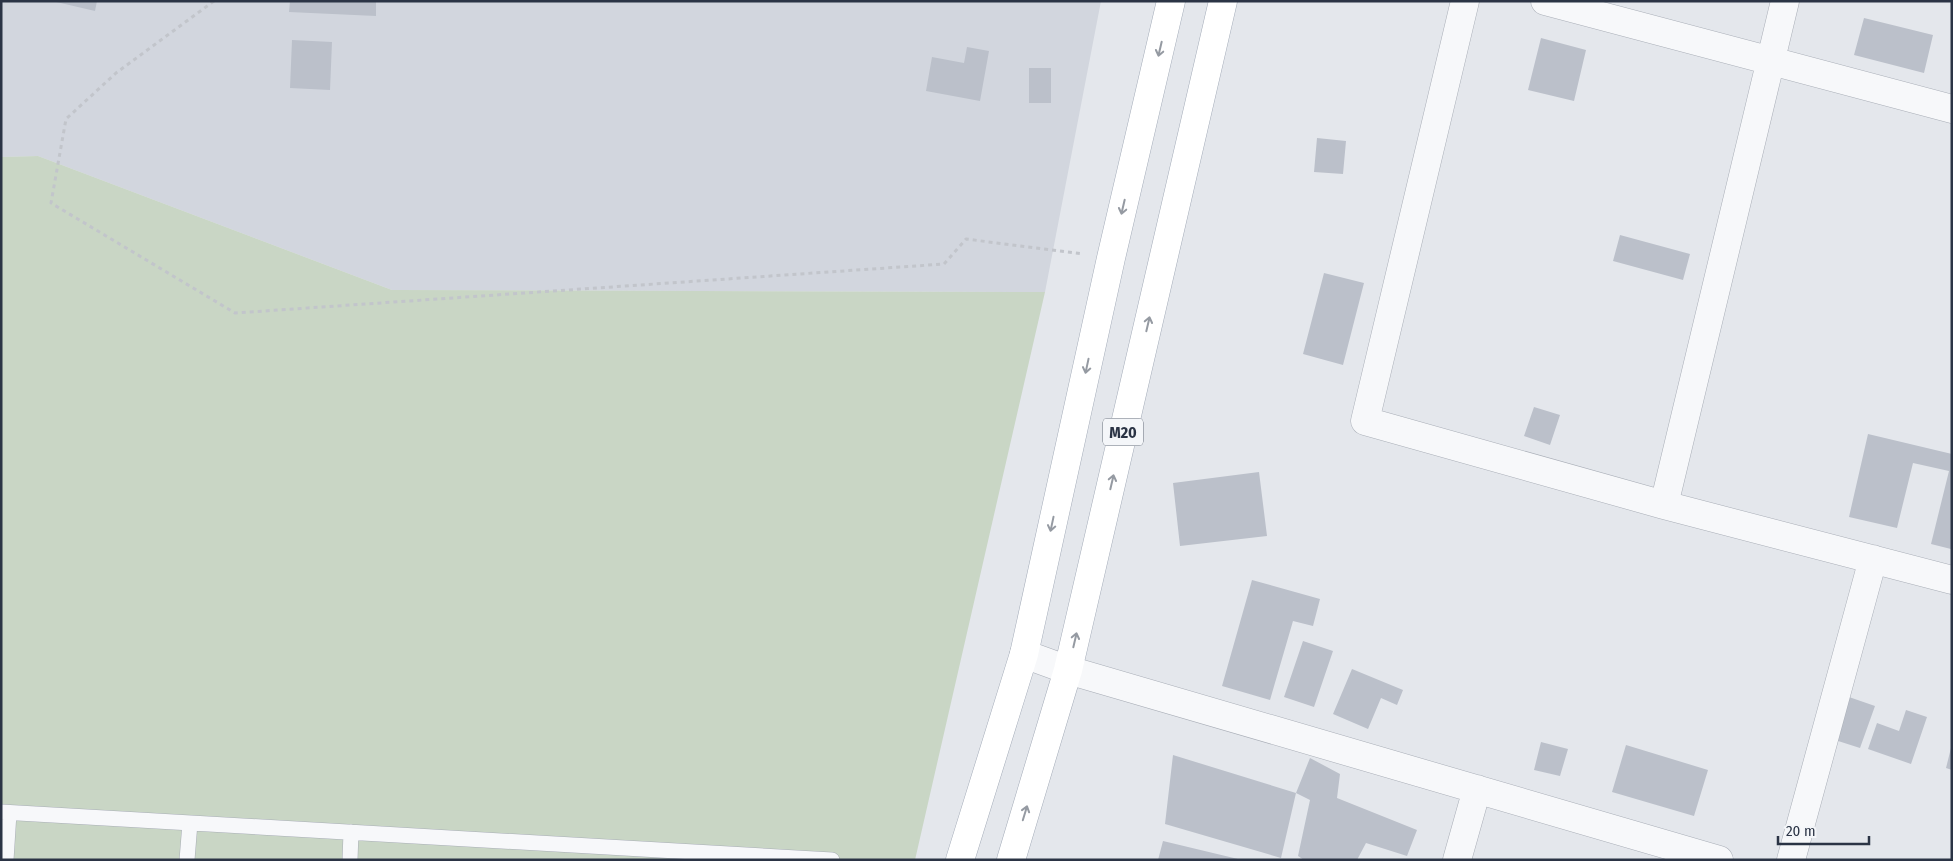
<svg xmlns="http://www.w3.org/2000/svg" width="1953" height="861" font-family="'Fira Sans Condensed',sans-serif">
<style>
.built{fill:#d2d6de}
.green{fill:#c9d6c5}
.building{fill:#bbc0ca}
.lines{fill:none;stroke-linecap:round;stroke-linejoin:round}
.lane-casing{stroke:#a9aeb7;stroke-width:16}
.street-casing{stroke:#a9aeb7;stroke-width:29}
.primary-casing{stroke:#a3abb8;stroke-width:29}
.path{stroke:#c2c5cb;stroke-width:3;stroke-dasharray:4 4;stroke-linecap:butt}
.lane{stroke:#f7f8fa;stroke-width:15}
.street{stroke:#f7f8fa;stroke-width:28}
.primary{stroke:#fff;stroke-width:28}
.oneway{stroke:#959aa2}
.labels{text-anchor:middle;dominant-baseline:central;stroke-width:5;stroke-linejoin:round;paint-order:stroke}
.shield{fill:#f4f6f9;stroke:#676e7b;stroke-width:1}
.shield-label{font-size:16px;font-weight:bold;fill:#2b3445}
</style>
<rect width="100%" height="100%" fill="#e4e7ec"/>
<!-- built -->
<path class="built" d="M1 1H1101L1045 292 392 290 38 156 1 157Z"/>
<!-- green -->
<path class="green" d="M38 156 392 290 1045 292 915 860H1V157Z"/>
<!-- building -->
<path class="building" d="M52 1H97L95 11Z
M290 1H376V16L289 12Z
M1864 18 1933 35 1924 73 1854 55Z
M1541 38 1586 50 1574 101 1528 90Z
M292 40 332 42 330 90 290 88Z
M967 47 989 51 980 101 926 91 932 57 964 63Z
M1029 68H1051V103H1029Z
M1317 138 1346 141 1343 174 1314 172Z
M1620 235 1690 254 1683 280 1613 261Z
M1324 273 1364 283 1343 365 1303 354Z
M1534 407 1560 415 1550 445 1524 436Z
M1868 434 1952 454 1951 549 1931 544 1949 471 1913 463 1897 528 1849 517Z
M1259 472 1267 536 1180 546 1173 483Z
M1252 580 1320 599 1313 626 1293 621 1270 700 1222 686Z
M1303 641 1333 651 1314 707 1284 697Z
M1352 669 1403 690 1397 705 1381 698 1368 729 1333 714Z
M1849 697 1875 706 1860 748 1835 740Z
M1906 710 1927 717 1911 764 1868 749 1877 723 1899 731Z
M1541 742 1568 749 1560 776 1534 770Z
M1626 745 1708 770 1694 816 1612 792Z
M1951 748H1952V770L1946 768Z
M1173 755 1296 793 1281 858 1165 824Z
M1310 758 1340 774 1337 798 1417 830 1407 856 1366 843 1357 860H1304L1298 856 1310 800 1296 793Z
M1163 841 1238 859V860H1158Z"/>
<g class="lines">
<!-- lane casing -->
<g class="lane-casing">
<path id="lane" d="M1 812 832 860
M6 860 9 813
M187 860 190 823
M350 860 351 832"/>
</g>
<!-- street casing -->
<g class="street-casing">
<path id="street" d="M1465 1 1365 421 1664 505 1952 580
M1545 1 1952 109
M1664 505 1785 1
M1024 654 1068 670 1719 860
M1457 860 1477 789
M1791 860 1873 559"/>
</g>
<!-- primary casing -->
<g class="primary-casing">
<path id="primary" d="M960 860 1024 654 1111 258 1171 1
M1011 860 1068 670 1223 1"/>
</g>
<!-- path -->
<path class="path" d="M214 1 116 73 66 119 51 203 235 313 944 264 966 239 1083 254"/>
<!-- lane -->
<use href="#lane" class="lane"/>
<!-- street -->
<use href="#street" class="street"/>
<!-- primary -->
<use href="#primary" class="primary"/>
</g>
<!-- one-way arrows -->
<defs><path id="oneway-shaft" d="M-6 0H5M1.5-3L5.5 0L1.5 3" fill="none" stroke-width="1.6" stroke-linecap="round" stroke-linejoin="round" transform="scale(1.25)"/></defs>
<g class="oneway">
<use href="#oneway-shaft" transform="translate(1160 49) rotate(103)"/>
<use href="#oneway-shaft" transform="translate(1123 207) rotate(103)"/>
<use href="#oneway-shaft" transform="translate(1148 324) rotate(-77)"/>
<use href="#oneway-shaft" transform="translate(1087 366) rotate(102)"/>
<use href="#oneway-shaft" transform="translate(1112 482) rotate(-77)"/>
<use href="#oneway-shaft" transform="translate(1052 524) rotate(102)"/>
<use href="#oneway-shaft" transform="translate(1075 640) rotate(-77)"/>
<use href="#oneway-shaft" transform="translate(1025 813) rotate(-73)"/>
</g>
<g class="labels">
<!-- shield labels -->
<rect class="shield" x="1103" y="418.5" width="40" height="27" rx="4"/>
<g class="shield-label">
<text x="1123" y="432">M20</text>
</g>
</g>
<!-- border -->
<rect width="1953" height="861" fill="none" stroke="#2b3445" stroke-width="5"/>
<!-- scale -->
<path d="M1778 836v8h91v-8" fill="none" stroke="#2b3445" stroke-width="2.5"/>
<text x="1786" y="836" font-size="15" fill="#2b3445" stroke="#f4f6f9" stroke-width="4" paint-order="stroke">20 m</text>
</svg>
